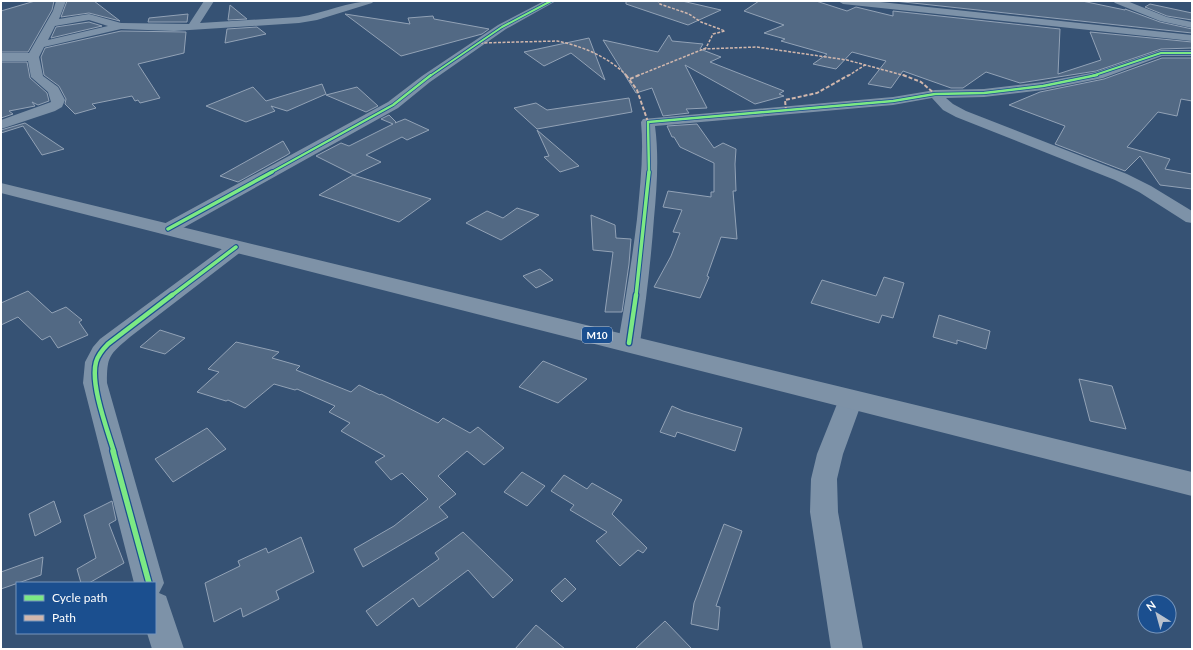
<svg xmlns="http://www.w3.org/2000/svg" width="1193" height="650" font-family="Lato,sans-serif">
<style>
.building{fill:#526984;stroke:#92a2b6}
.lines{fill:none;stroke-linecap:round;stroke-linejoin:round}
.street{fill:#7d92a8;fill-rule:evenodd}
.highway{fill:#7e92a7;fill-rule:evenodd}
.quiet-far1{stroke:#d1b7ad;stroke-width:1.5;stroke-dasharray:3 1.5;stroke-linecap:butt}
.quiet{stroke:#d1b7ad;stroke-width:2;stroke-dasharray:4 2;stroke-linecap:butt}
.cycleway-far4-casing{stroke:#1b4f8f;stroke-width:3.5}
.cycleway-far3-casing{stroke:#1b4f8f;stroke-width:4}
.cycleway-far2-casing{stroke:#1b4f8f;stroke-width:5.5}
.cycleway-far1-casing{stroke:#1b4f8f;stroke-width:7}
.cycleway-casing{stroke:#1b4f8f;stroke-width:8}
.cycleway-far4{stroke:#7ce984;stroke-width:2}
.cycleway-far3{stroke:#7ce984;stroke-width:2.5}
.cycleway-far2{stroke:#7ce984;stroke-width:3.5}
.cycleway-far1{stroke:#7ce984;stroke-width:4.5}
.cycleway{stroke:#7ce984;stroke-width:5.5}
.labels{text-anchor:middle;dominant-baseline:central;stroke-width:3;stroke-linejoin:round;paint-order:stroke}
.shield{fill:#1b4f8f;stroke:#bbcadd;stroke-width:1}
.shield-label{font-size:10px;font-weight:bold;fill:#fff}
</style>
<rect width="100%" height="100%" fill="#365274"/>
<!-- building -->
<path class="building" d="M35 1H54L52 10 28 52H1V11Z
M67 1H94L120 21 89 13 61 17Z
M626 1H682L721 10 688 25 626 4Z
M759 1H816L847 11 856 7 893 16V11L1060 29 1058 74 1101 60 1090 32 1192 42V48L1161 49 1096 71 1020 83 986 72 963 88H951L903 71 891 88 868 84 886 61 852 52 836 69 813 64 827 54 781 41 785 39 764 33 784 25 744 11Z
M894 1H1082L1125 10V9L1160 22 1192 29V33Z
M1150 4 1192 13V20L1167 16 1145 7Z
M230 5 247 19 228 20Z
M188 14 187 22H148L149 18Z
M345 14 410 24 408 18 433 16 434 19 489 29 482 34 401 56Z
M89 22 102 26 51 38 56 27Z
M257 27 266 34 225 43 227 29Z
M121 31 186 32 184 53 138 64 160 98 140 103 138 100 135 101 132 96 92 104 96 108 75 114 65 104 66 99 59 86 44 75 41 57 45 48Z
M669 35 672 41 703 44 700 49 721 57 710 62 784 91 779 94 784 96 755 104 685 65 707 108 686 109 689 113 663 116 652 88 636 93 603 40 658 52Z
M589 38 605 80 571 53 544 66 524 52Z
M1162 58H1192V101L1181 99 1177 116 1158 112 1127 147 1170 159 1165 169 1192 174V189L1160 185 1140 156 1125 171 1055 144 1065 126 1009 105 1040 92 1104 79Z
M1 62H27L30 78 47 93 49 101 38 105 32 102 35 106 9 111 13 114 1 118Z
M322 84 326 94 287 111 271 106 275 111 246 122 206 106 253 87 266 101Z
M357 87 378 106 366 112 326 95Z
M629 98 632 112 537 129 514 108 536 103 547 110Z
M389 115 396 122 395 123 405 119 429 130 407 140 402 137 366 155 381 162 354 175 316 156 341 143 349 146 393 124 381 119Z
M25 123 64 149 42 155 23 126 1 133V130Z
M697 124 714 148 723 143 736 149 735 164 736 191H733L737 239 721 237 707 276 709 277 700 298 654 287 671 256 680 233 673 232 682 210 663 207 668 191 711 197V192H714V163L680 147 674 137H672L667 126Z
M537 130 579 166 560 172 544 157 549 156Z
M283 141 290 153 287 155 238 182 220 176Z
M353 175 431 199 399 222 319 195Z
M517 208 539 215 501 240 466 223 487 211 503 218Z
M591 215 615 225 616 238 631 239 629 264 622 312H605L613 252 593 250Z
M540 269 553 280 536 288 523 276Z
M884 277 904 283 893 318 882 315 879 323 811 303 822 280 876 296Z
M28 291 52 313 66 307 82 320 79 322 88 335 58 348 50 336 42 340 18 317 1 325V303Z
M939 315 990 331 986 349 957 340V344L933 337Z
M160 330 185 338 165 354 140 347Z
M236 342 279 352 272 358 300 366 296 370 351 392 359 385 380 395 381 394 438 423 443 418 470 433 478 427 504 448 484 465 467 451 438 476 456 494 439 507 448 517 363 567 354 549 394 526 428 499 402 473 391 480 375 462 385 456 341 431 350 423 329 412 335 406 297 389 295 390 274 384 245 408 228 400 226 401 197 392 219 372 208 369Z
M543 361 587 379 558 403 519 387Z
M1079 379 1112 386 1126 429 1090 421Z
M672 406 683 411 742 428 735 451 677 432 675 437 660 432Z
M207 428 226 449 173 482 155 459Z
M522 472 545 486 527 506 504 492Z
M564 475 587 489 592 483 622 500 612 514 647 548 643 553 638 550 620 566 596 541 607 532 570 510 574 505 551 491Z
M54 501 61 522 35 536 29 514Z
M112 501 116 520 109 524 124 563 89 583H81L77 569 96 558 84 515Z
M724 524 742 531 716 606 720 607 718 630 691 624 694 603Z
M463 532 513 580 493 598 468 570 419 607 413 598 377 626 366 611 439 559 435 553Z
M301 537 314 572 276 591 279 599 243 617 241 608 214 622 205 583 240 566 238 561 266 548 268 553Z
M43 557 41 575 1 589V572Z
M565 578 576 589 562 602 551 591Z
M665 621 692 649H635Z
M536 625 565 649H515Z"/>
<g class="lines">
<!-- street -->
<path class="street" d="M56 1H66L59 19 89 14 121 23 189 24 204 1H214L200 23 299 17C325 13 348 1 374 1L372 3 317 20 299 23 174 31 121 29 44 47 39 57 43 76 58 87 65 100 62 107 55 111 1 129V120L51 102 48 92 31 77 28 61H1V53H29L53 11ZM89 20 108 26 48 40 55 26Z
M544 1H556L506 29 430 82 398 108 174 233 168 234 162 233 159 229 162 225 388 102 422 76 498 25Z
M838 1H871L1192 35V41L843 4Z
M1113 1H1127L1167 17 1192 22V28L1160 21 1115 3Z
M1161 50H1192V56H1162L1103 78 1043 90 984 97 946 98 953 104 966 111 1127 174 1151 186 1192 211V223L1186 222 1139 192 1115 180 956 117 943 110 932 98 893 105 655 126C659 156 657 187 654 218 651 260 646 301 640 343L637 348 629 350 621 348 618 343C625 302 632 261 637 219 640 187 644 155 641 122L643 119 893 97 935 90 984 89 1043 82 1096 72Z
M236 242 242 243 245 247 242 251 130 337C109 355 107 356 107 383L164 583 159 593 166 596 184 649H152L147 633H155V583H134L83 383 85 362 93 347 100 339 230 243Z
M851 390 859 393 863 399 843 454 837 479 838 512 863 649H831L810 512 811 479 817 454 839 399 843 393Z"/>
<!-- highway -->
<path class="highway" d="M1 183 1192 472V496L1 193Z"/>
<!-- quiet-far1 -->
<path class="quiet-far1" d="M480 43 557 41C582 46 609 57 627 76
M703 49 757 47 847 60 906 76
M637 76 706 48 713 34 725 31 701 22 689 14 660 4 658 1
M848 76 865 65"/>
<!-- quiet -->
<path class="quiet" d="M626 75 637 90 648 122
M903 75 921 82 935 94
M630 79 639 75
M786 111 785 100 817 93 849 75"/>
<!-- cycleway-far4 casing -->
<g class="cycleway-far4-casing">
<path id="cycleway-far4" d="M430 76 502 27 551 1
M1092 76 1161 53H1192"/>
</g>
<!-- cycleway-far3 casing -->
<g class="cycleway-far3-casing">
<path id="cycleway-far3" d="M270 173 393 105 431 75
M649 173 648 122 893 101 935 94 984 93 1043 86 1097 75"/>
</g>
<!-- cycleway-far2 casing -->
<g class="cycleway-far2-casing">
<path id="cycleway-far2" d="M168 229 272 172
M171 296 236 247
M636 296 649 172"/>
</g>
<!-- cycleway-far1 casing -->
<g class="cycleway-far1-casing">
<path id="cycleway-far1" d="M629 343 636 295
M114 452C107 429 90 384 96 362 98 355 103 349 108 344L172 295"/>
</g>
<!-- cycleway casing -->
<g class="cycleway-casing">
<path id="cycleway" d="M113 451 149 583"/>
</g>
<!-- cycleway-far4 -->
<use href="#cycleway-far4" class="cycleway-far4"/>
<!-- cycleway-far3 -->
<use href="#cycleway-far3" class="cycleway-far3"/>
<!-- cycleway-far2 -->
<use href="#cycleway-far2" class="cycleway-far2"/>
<!-- cycleway-far1 -->
<use href="#cycleway-far1" class="cycleway-far1"/>
<!-- cycleway -->
<use href="#cycleway" class="cycleway"/>
</g>
<g class="labels">
<!-- shield labels -->
<rect class="shield" x="582" y="327" width="30" height="16" rx="3"/>
<g class="shield-label">
<text x="597" y="335">M10</text>
</g>
</g>
<!-- border -->
<rect width="1193" height="650" fill="none" stroke="#ffffff" stroke-width="4"/>
<!-- legend -->
<rect x="16" y="582" width="140" height="52" fill="#1b4f8f" stroke="#7695bc"/>
<rect x="24" y="595" width="20" height="6" fill="#7ce984" stroke="#7695bc"/>
<text x="52" y="602" font-size="12" fill="#ffffff">Cycle path</text>
<rect x="24" y="615" width="20" height="6" fill="#d1b7ad" stroke="#7695bc"/>
<text x="52" y="622" font-size="12" fill="#ffffff">Path</text>
<!-- north arrow -->
<g transform="translate(1157 614) rotate(323)"><circle r="19" fill="#1b4f8f" stroke="#7695bc"/>
<path d="M0-3L7 15L0 10L-7 15Z" fill="#b9c2ce"/>
<text y="-6" font-size="11" font-weight="bold" text-anchor="middle" fill="#ffffff">N</text>
</g>
</svg>
